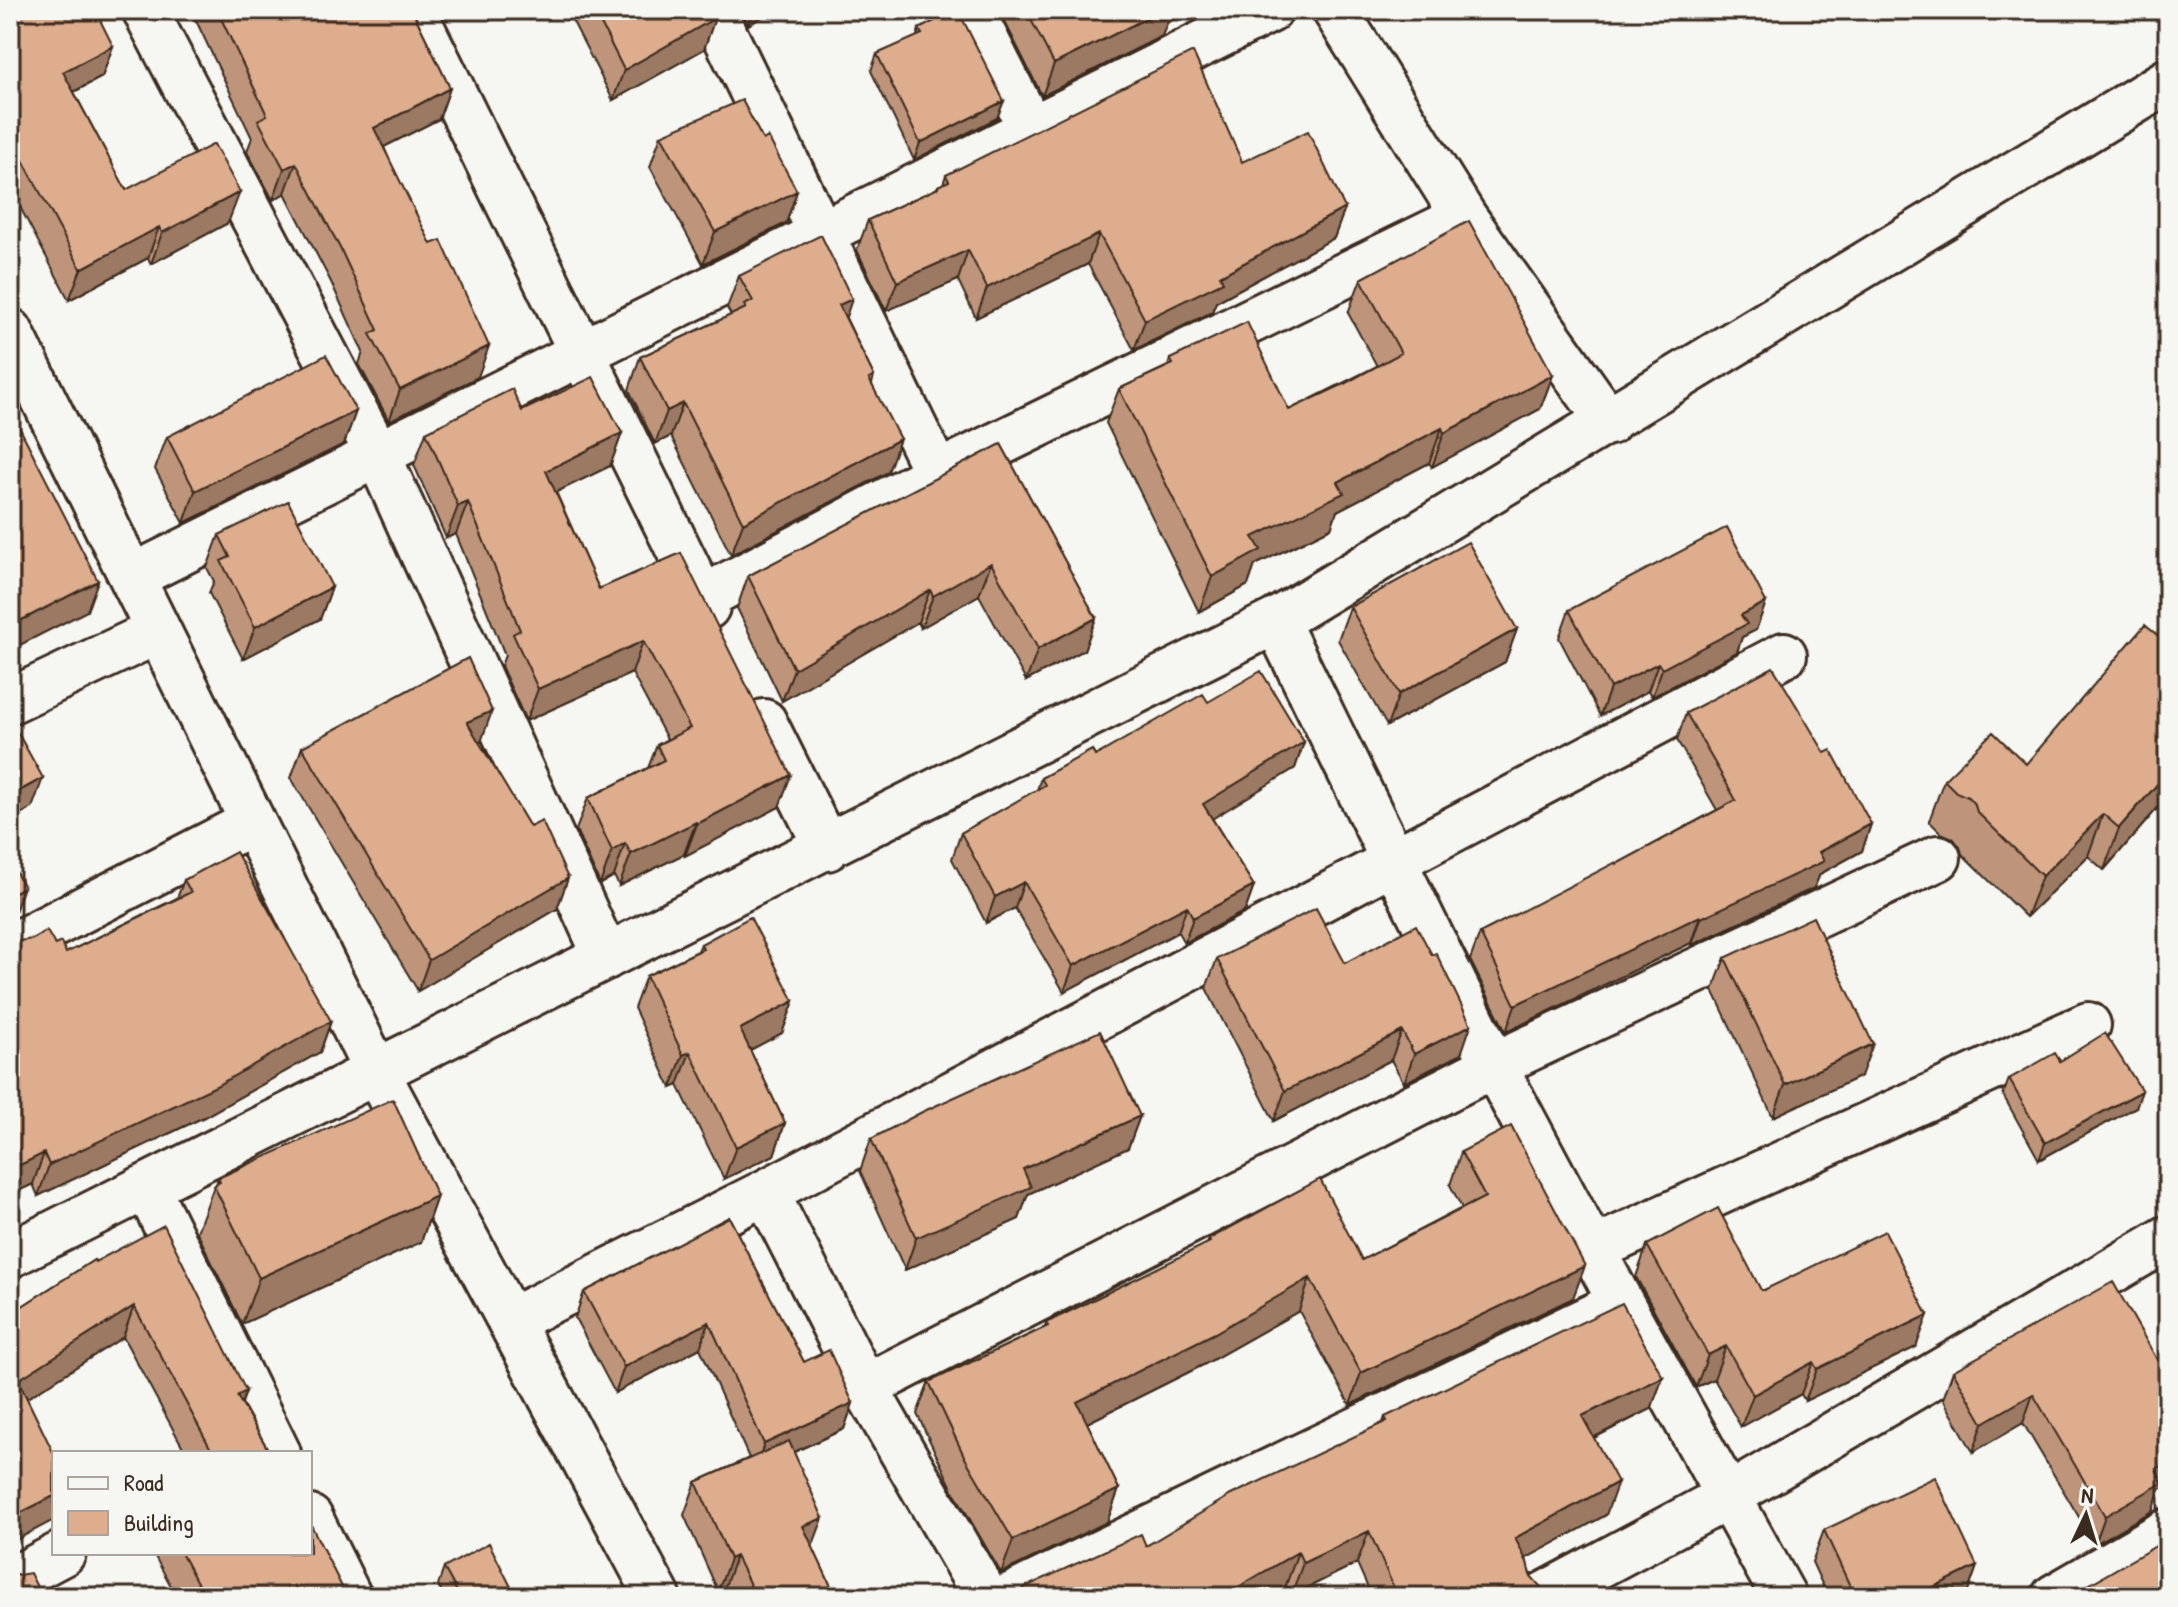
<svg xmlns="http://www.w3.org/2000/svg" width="2178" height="1607" font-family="'Patrick Hand',sans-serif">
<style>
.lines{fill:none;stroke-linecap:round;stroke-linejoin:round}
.minor-casing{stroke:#3b2a1e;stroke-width:50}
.minor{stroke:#f6f6f2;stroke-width:44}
.wall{fill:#be957a;stroke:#3b2a1e;stroke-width:2}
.shaded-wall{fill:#9b7963;stroke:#3b2a1e;stroke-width:2}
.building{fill:#ddad8e;stroke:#3b2a1e;stroke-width:2}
</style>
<rect width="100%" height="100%" fill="#f6f6f2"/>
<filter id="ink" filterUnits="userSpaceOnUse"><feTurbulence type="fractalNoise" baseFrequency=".0125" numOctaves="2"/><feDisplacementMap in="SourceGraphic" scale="16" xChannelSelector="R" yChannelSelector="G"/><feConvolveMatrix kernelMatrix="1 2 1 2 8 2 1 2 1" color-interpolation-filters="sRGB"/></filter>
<g filter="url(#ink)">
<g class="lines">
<!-- minor casing -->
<g class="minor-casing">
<path id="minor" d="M145 10 378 455 606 957
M413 10 707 607
M713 10 937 474
M971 10 1031 129
M1335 10 1464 217 1609 422
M10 331 377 1073 658 1597
M132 577 1270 10
M703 598 937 474 1464 217
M1276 621 1494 1065 1621 1303 1784 1597
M10 701 158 631
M764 722 827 848
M10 947 253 822
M147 1187 278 1453
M766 1192 865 1387 986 1597
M1592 1250 2088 1025
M10 1255 1276 621 2168 81
M510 1321 766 1192 1784 655
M865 1387 1494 1065 1938 858
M310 1518 349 1597
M10 1581 63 1553
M1008 1597 1621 1303
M1540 1597 1727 1497 2168 1238
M2054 1597 2168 1531"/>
</g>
<!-- minor -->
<use href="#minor" class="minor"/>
</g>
<!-- wall -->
<path class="wall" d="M10 10 113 46 102 77 74 92 126 190 228 223 151 264 148 258 69 300 10 188Z
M191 10H412L450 88 439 119 384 147 478 377 389 421 359 364 363 352 331 282 285 193 273 200 247 151 252 138Z
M567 10H711L715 18 704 49 613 100Z
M741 10H774L748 25Z
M999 10H1190L1167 23 1162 36 1042 96Z
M919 29 997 118 914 160 871 71 877 54 917 37Z
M661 135 763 140 797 191 786 223 703 264 650 167Z
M1242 162 1345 208 1334 238 1216 302 1212 312 1134 350 1088 264 976 318 958 280 886 311 857 250 868 220 936 189 938 186 943 184 946 175Z
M739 276 846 318 874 376 872 384 888 472 731 555 671 436 655 444 629 390 640 357 731 315 727 308Z
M1361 279 1553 375 1540 409 1432 467 1429 463 1337 511 1331 528 1255 565 1248 585 1199 612 1106 423 1119 389 1168 366 1170 359 1289 410 1377 366 1348 313Z
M356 411 344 444 184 523 155 469 167 437Z
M522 411 622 433 610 466 556 492 599 589 681 553 779 807 685 856 684 854 619 886 614 876 600 884 576 830 588 798 648 768 657 745 667 739 632 673 526 721 501 666 505 655 456 534 446 538 414 465 426 432Z
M1001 444 1096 618 1084 650 1026 681 979 595 921 628 918 622 782 701 737 608 748 576Z
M219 535 332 587 320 619 243 659 209 593 214 581 207 568Z
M1766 602 1756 630 1742 637 1737 652 1652 697 1648 691 1600 716 1559 638 1569 610Z
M1350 607 1517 629 1505 662 1387 726 1338 640Z
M1208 702 1304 742 1295 768 1212 818 1254 886 1245 911 1184 943 1178 932 1064 992 1015 908 986 923 952 859 961 833 1037 790 1041 778 1095 756Z
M1686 713 1825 753 1871 824 1862 851 1820 874 1814 888 1808 891 1692 945 1691 943 1506 1032 1470 960 1480 933 1617 864 1717 810 1677 740Z
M481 742 479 743 530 827 568 878 557 909 418 991 291 778 302 747Z
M2026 764 2168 796 2104 870 2088 856 2026 917 1962 854 1960 847 1953 838 1941 833 1929 821 1944 780Z
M184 880 331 1021 320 1052 204 1117 38 1196 33 1184 10 1195V938L19 941 55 945 66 953 177 898Z
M701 944 794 1001 782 1033 750 1050 785 1123 774 1155 724 1179 678 1085 671 1088 634 1008 646 976 698 951Z
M1725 958 1861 1076 1773 1117 1713 990Z
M1217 959 1345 963 1461 1054 1404 1083 1391 1060 1274 1121 1206 988Z
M2060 1061 2136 1107 2039 1160 2003 1095 2009 1079Z
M1140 1116 1128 1148 1028 1194 1019 1219 905 1270 860 1171 871 1139Z
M1461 1152 1573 1298 1350 1405 1299 1311 1203 1365 1087 1423 1119 1489 1107 1522 1001 1573 953 1490 917 1414 929 1382 1045 1327 1046 1323 1207 1244 1209 1239 1362 1260 1462 1208 1450 1185Z
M218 1178 437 1196 421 1242 242 1324 197 1232 214 1186 216 1184Z
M729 1217 804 1362 853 1403 844 1429 794 1452 812 1546 836 1597H728L724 1589 718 1591 684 1515 696 1482 749 1458 700 1348 615 1393 575 1318 584 1292Z
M1647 1245 1761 1290 1916 1347 1805 1401 1801 1394 1741 1427 1714 1379 1696 1387 1636 1277Z
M94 1260 246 1391 242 1403 270 1453H186L123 1337 27 1398 10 1543V1314Z
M2168 1359V1484L2160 1489 2152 1511 2095 1544 2023 1423 1973 1452 1943 1399 1953 1371 2159 1363Z
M1663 1377 1651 1409 1594 1438 1606 1515 1526 1558 1530 1575 1546 1597H1372L1357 1563 1291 1596 1286 1585 1266 1597H1020L1023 1588 1146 1546 1383 1423 1385 1417Z
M1824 1530 1977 1566 1966 1597H1828L1812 1562Z
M153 1553H310L347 1597H177Z
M444 1568 516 1597H445L438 1585Z"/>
<!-- shaded-wall -->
<path class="shaded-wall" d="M753 10H774L748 25Z
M1163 10H1190L1167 23 1162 36 1042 96 1054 64Z
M715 18 704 49 613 100 624 70Z
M113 46 102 77 52 103 63 72Z
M450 88 439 119 362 158 374 128Z
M1004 101 997 118 914 160 920 143Z
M296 163 285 193 273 200 284 169Z
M797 191 786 223 703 264 715 232Z
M240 192 228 223 151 264 162 233Z
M1345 208 1334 238 1216 302 1212 312 1134 350 1145 320 1220 276Z
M159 227 148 258 69 300 81 269Z
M1099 234 1088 264 976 318 987 288Z
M968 250 958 280 886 311 897 282Z
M852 299 841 332 839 305Z
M489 346 478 377 389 421 400 390Z
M1553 375 1540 409 1432 467 1444 433Z
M683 403 671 436 655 444 667 411Z
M356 411 344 444 184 523 195 491Z
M1442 428 1429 463 1337 511 1331 528 1255 565 1248 585 1199 612 1212 577 1253 537 1338 482Z
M622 433 610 466 534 503 546 471Z
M900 439 888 472 731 555 743 523Z
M468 502 456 534 446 538 458 506Z
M991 563 979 595 921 628 933 596Z
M98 581 87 611 10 650V626Z
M332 587 320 619 243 659 255 627Z
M930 590 918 622 782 701 794 669Z
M1766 602 1756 630 1742 637 1737 652 1652 697 1662 669 1741 615Z
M1096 618 1084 650 1026 681 1038 649Z
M1517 629 1505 662 1387 726 1399 694Z
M643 641 632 673 526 721 538 689Z
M1658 663 1648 691 1600 716 1610 688Z
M492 711 481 742 456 754 467 722Z
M1304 742 1295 768 1194 830 1203 804Z
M2168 772V796L2104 870 2119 828Z
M791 775 779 807 685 856 697 824Z
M43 778 32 808 10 820V796Z
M2103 814 2088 856 2026 917 2042 876Z
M696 822 684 854 619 886 631 854Z
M1871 824 1862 851 1820 874 1814 888 1692 945 1701 918Z
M625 843 614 876 600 884 612 851Z
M568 878 557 909 418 991 429 960Z
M1024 882 1015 908 986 923 995 897Z
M1254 886 1245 911 1184 943 1193 918Z
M24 887 13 917 10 919V894Z
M1187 906 1178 932 1064 992 1073 966Z
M1700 916 1691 943 1506 1032 1515 1005Z
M794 1001 782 1033 728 1062 740 1029Z
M331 1021 320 1052 204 1117 38 1196 49 1165Z
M1471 1025 1461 1054 1404 1083 1414 1054Z
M1402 1031 1391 1060 1274 1121 1285 1091Z
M1873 1044 1861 1076 1773 1117 1785 1085Z
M690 1052 678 1085 671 1088 683 1055Z
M2142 1091 2136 1107 2039 1160 2045 1143Z
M1140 1116 1128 1148 1028 1194 1019 1219 905 1270 916 1238 1023 1169Z
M785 1123 774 1155 724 1179 736 1147Z
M44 1153 33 1184 10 1195V1170Z
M437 1196 421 1242 242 1324 259 1278Z
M1585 1266 1573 1298 1350 1405 1361 1373Z
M1310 1278 1299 1311 1203 1365 1065 1434 1077 1402Z
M134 1306 123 1337 10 1409 18 1380Z
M1928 1315 1916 1347 1805 1401 1817 1369Z
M709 1322 700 1348 615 1393 624 1367Z
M1726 1346 1714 1379 1696 1387 1708 1355Z
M1813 1362 1801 1394 1741 1427 1753 1395Z
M1663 1377 1651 1409 1570 1449 1582 1416Z
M246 1391 235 1422 237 1396Z
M2033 1394 2023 1423 1973 1452 1983 1423Z
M853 1403 844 1429 755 1470 764 1444Z
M2168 1462V1484L2160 1489 2152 1511 2095 1544 2105 1516 2156 1469Z
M1618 1482 1606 1515 1503 1571 1515 1538Z
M1119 1489 1107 1522 1001 1573 1013 1540Z
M54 1496V1520L10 1543V1518Z
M823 1518 811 1550 803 1526Z
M1369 1531 1357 1563 1291 1596 1303 1563Z
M1298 1552 1286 1585 1266 1597H1221Z
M736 1556 724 1589 718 1591 730 1559Z
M1977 1566 1966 1597H1913Z"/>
<!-- building -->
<path class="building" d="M10 10H95L113 46 63 72 126 190 214 144 240 192 162 233 159 227 81 269 10 136Z
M217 10H412L450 88 374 128 431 244 441 240 489 346 400 390 370 334 378 330 342 252 296 163 284 169 258 120 267 115Z
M594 10H711L715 18 624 70Z
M955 10H958L1004 101 920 143 877 54 922 34 919 29Z
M1026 10H1163L1054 64Z
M1193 52 1242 162 1308 131 1345 208 1220 276 1223 282 1145 320 1099 234 987 288 968 250 897 282 868 220 938 188V186L949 181 946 175Z
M742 100 763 140 768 137 797 191 715 232 661 135Z
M1469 221 1553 375 1444 433 1442 428 1338 482 1344 493 1253 537 1261 550 1212 577 1119 389 1173 364 1170 359 1247 322 1289 410 1344 384 1401 353 1361 279Z
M821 235 852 299 839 305 874 376 869 379 900 439 743 523 683 403 667 411 640 357 746 308 744 305 753 301 739 276Z
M326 355 356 411 195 491 167 437Z
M593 377 622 433 546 471 599 589 681 553 791 775 697 824 696 822 631 854 625 843 612 851 588 798 664 760 657 745 690 728 643 641 538 689 513 634 520 630 468 502 458 506 426 432 512 389 522 411Z
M10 409 98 581 10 626Z
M1001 444 1096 618 1038 649 991 563 933 596 930 590 794 669 748 576Z
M288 501 332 587 255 627 221 561 230 557 219 535Z
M1727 527 1766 602 1741 615 1747 624 1662 669 1658 663 1610 688 1569 610Z
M1468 542 1517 629 1399 694 1350 607Z
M2145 625 2168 644V772L2119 828 2103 814 2042 876 1977 812 1975 805 1968 797 1956 792 1944 780 1993 732 2026 764Z
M468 658 492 711 467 722 530 827 542 821 568 878 429 960 302 747Z
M1773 667 1825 753 1831 750 1871 824 1819 852 1824 861 1818 864 1701 918 1700 916 1515 1005 1480 933 1616 862 1617 864 1736 800 1686 713Z
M1261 671 1304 742 1203 804 1254 886 1193 918 1187 906 1073 966 1024 882 995 897 961 833 1045 785 1041 778 1092 750 1095 756 1203 694 1208 702Z
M10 719 43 778 10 796Z
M236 852 331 1021 216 1086 49 1165 44 1153 10 1170V938L19 941 33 939 47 931 55 945 61 942 66 953 191 892 184 880Z
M10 861 24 887 10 894Z
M1316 908 1345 963 1416 925 1432 955 1436 953 1471 1025 1414 1054 1402 1031 1285 1091 1217 959Z
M750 917 794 1001 740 1029 785 1123 736 1147 690 1052 683 1055 646 976 703 949 701 944Z
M1813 917 1873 1044 1785 1085 1725 958Z
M1100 1031 1140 1116 1023 1169 1031 1187 916 1238 871 1139 922 1112Z
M2105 1033 2142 1091 2045 1143 2009 1079 2055 1053 2060 1061Z
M393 1099 437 1196 259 1278 214 1186 220 1182 218 1178Z
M1511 1126 1585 1266 1361 1373 1310 1278 1215 1333 1077 1402 1119 1489 1013 1540 965 1458 929 1382 1048 1326 1046 1323 1210 1242 1209 1239 1320 1179 1362 1260 1485 1197 1461 1152Z
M1718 1208 1761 1290H1764L1885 1231 1928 1315 1817 1369 1813 1362 1753 1395 1726 1346 1708 1355 1647 1245Z
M729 1217 804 1362 829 1350 853 1403 764 1444 709 1322 624 1367 584 1292Z
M164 1225 246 1391 237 1396 270 1453H213L134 1306 18 1380 54 1454V1496L10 1518V1314L94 1260 95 1262Z
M2113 1282 2159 1363 2168 1359V1462L2156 1469 2162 1483 2105 1516 2033 1394 1983 1423 1953 1371Z
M1622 1303 1663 1377 1582 1416 1618 1482 1515 1538 1527 1562 1530 1575 1540 1586 1546 1597H1398L1369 1531 1303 1563 1298 1552 1221 1597H1027L1023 1588 1141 1534 1146 1546 1231 1495 1387 1421 1385 1417Z
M789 1441 823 1518 803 1526 836 1597H756L736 1556 730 1559 696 1482Z
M1935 1477 1977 1566 1913 1597H1855L1824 1530Z
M310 1523 347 1597H183L200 1588 181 1553H310Z
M2168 1539V1597H2037L2050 1591 2063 1596 2076 1592Z
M489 1543 516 1597H460L444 1568Z
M10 1572 19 1575 30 1573 42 1597H10Z"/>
</g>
<!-- margin -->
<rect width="2178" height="1607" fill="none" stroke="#f6f6f2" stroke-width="40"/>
<rect x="20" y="20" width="2138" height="1567" fill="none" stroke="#3b2a1e" stroke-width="3" filter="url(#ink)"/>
<!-- legend -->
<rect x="52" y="1451" width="260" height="104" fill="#f6f6f2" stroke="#aba49d" stroke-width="2"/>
<rect x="68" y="1477" width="40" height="12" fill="#f6f6f2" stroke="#aba49d" stroke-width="2"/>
<text x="124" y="1491" font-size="24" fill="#3b2a1e">Road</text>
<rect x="68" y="1511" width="40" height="24" fill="#ddad8e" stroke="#aba49d" stroke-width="2"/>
<text x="124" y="1531" font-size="24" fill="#3b2a1e">Building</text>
<!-- north arrow -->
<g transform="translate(2086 1515) rotate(4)" stroke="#f6f6f2" stroke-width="6" paint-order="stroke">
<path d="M0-6L14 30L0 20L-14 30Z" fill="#3b2a1e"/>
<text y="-12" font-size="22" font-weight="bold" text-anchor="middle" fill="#3b2a1e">N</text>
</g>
</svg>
